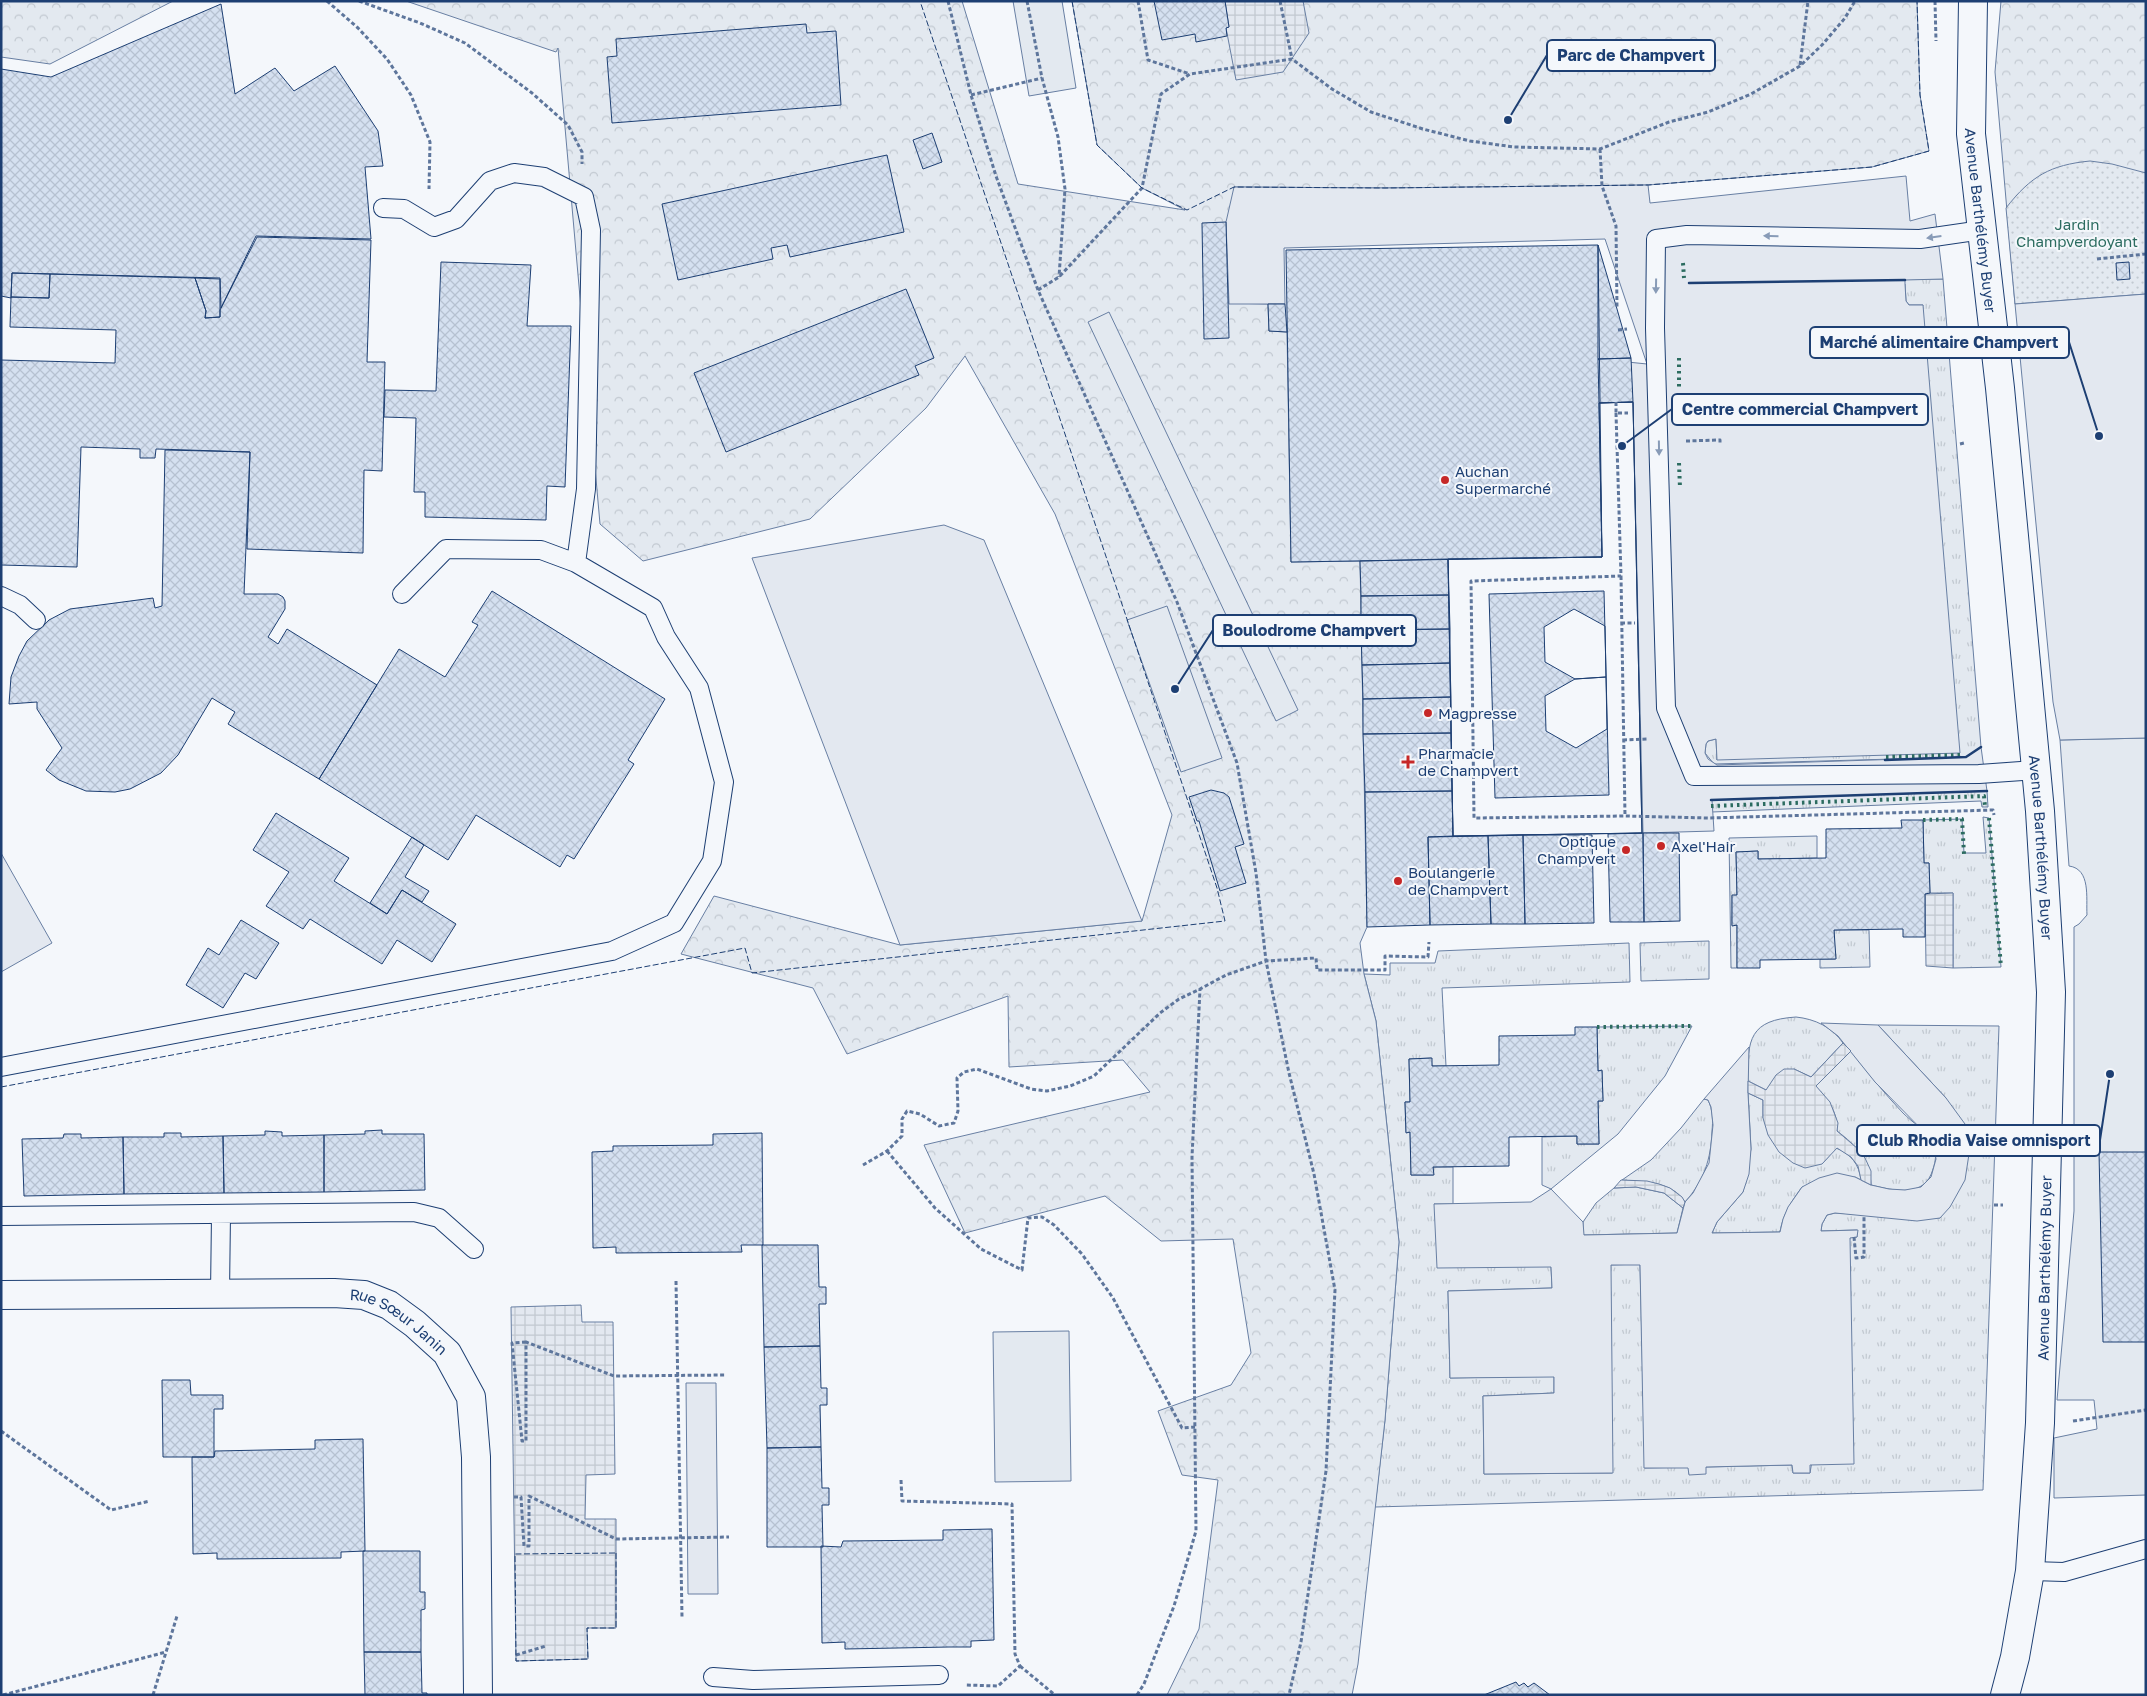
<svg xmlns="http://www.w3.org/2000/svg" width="2147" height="1696" font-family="'Golos Text',sans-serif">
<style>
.grass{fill:url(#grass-tufts);stroke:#687fa3}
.forest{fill:url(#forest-crowns);stroke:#687fa3}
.garden{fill:url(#garden-dots);stroke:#687fa3}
.pitch{fill:#e3e9f0;stroke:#687fa3}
.parking{fill:#e3e8f0;stroke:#687fa3}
.plaza{fill:url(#plaza-grid);stroke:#687fa3}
.building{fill:url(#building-cross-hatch);stroke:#1d3f73;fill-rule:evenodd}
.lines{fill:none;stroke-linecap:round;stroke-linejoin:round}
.lane-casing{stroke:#1d3f73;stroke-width:20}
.street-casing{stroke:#1d3f73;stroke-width:30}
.primary-casing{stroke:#1d3f73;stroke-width:30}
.path{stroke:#5e769c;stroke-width:3;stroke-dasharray:4 2.5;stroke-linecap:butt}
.lane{stroke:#f4f7fb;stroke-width:18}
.street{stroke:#f4f7fb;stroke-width:28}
.primary{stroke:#f4f7fb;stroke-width:28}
.hedge{stroke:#2c6c60;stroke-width:4;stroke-dasharray:2.5 4;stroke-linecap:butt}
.fence{stroke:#1d3f73;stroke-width:1;stroke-dasharray:6 2.5;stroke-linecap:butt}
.wall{stroke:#1d3f73;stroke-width:2.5}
.oneway{fill:#889bb7}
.poi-dot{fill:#c62828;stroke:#f4f7fb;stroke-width:2}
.labels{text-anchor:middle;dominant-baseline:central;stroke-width:4;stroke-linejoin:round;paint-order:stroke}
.street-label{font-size:15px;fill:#1d3f73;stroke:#f4f7fb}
.park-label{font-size:15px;fill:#2c6c60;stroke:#f4f7fb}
.poi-label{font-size:15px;fill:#1d3f73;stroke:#f4f7fb;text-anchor:start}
.leader{fill:none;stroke:#1d3f73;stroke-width:2}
.callout-dot{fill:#1d3f73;stroke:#f4f7fb;stroke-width:2}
.callout{fill:#f4f7fb;stroke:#1d3f73;stroke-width:2}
.callout-label{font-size:16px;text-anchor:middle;font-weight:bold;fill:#1d3f73}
</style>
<defs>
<pattern id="grass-tufts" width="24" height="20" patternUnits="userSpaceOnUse" patternTransform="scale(1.25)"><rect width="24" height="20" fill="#e3e9f0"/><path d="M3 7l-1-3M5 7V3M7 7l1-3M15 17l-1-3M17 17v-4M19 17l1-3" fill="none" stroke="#c2c9d1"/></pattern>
<pattern id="forest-crowns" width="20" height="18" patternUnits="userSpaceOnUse" patternTransform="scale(1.25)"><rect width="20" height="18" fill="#e3e9f0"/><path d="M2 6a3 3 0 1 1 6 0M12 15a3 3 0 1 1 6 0" fill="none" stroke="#c2c9d1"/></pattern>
<pattern id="garden-dots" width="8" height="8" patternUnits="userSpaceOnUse" patternTransform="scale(1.25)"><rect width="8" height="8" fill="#e3e9f0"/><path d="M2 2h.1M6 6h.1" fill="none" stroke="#c2c9d1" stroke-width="1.8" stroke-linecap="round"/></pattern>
<pattern id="plaza-grid" width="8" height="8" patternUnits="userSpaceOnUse" patternTransform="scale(1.25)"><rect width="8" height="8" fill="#e3e8f0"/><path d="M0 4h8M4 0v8" fill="none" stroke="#c2c8d1"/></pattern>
<pattern id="building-cross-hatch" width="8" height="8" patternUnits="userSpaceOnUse" patternTransform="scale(1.25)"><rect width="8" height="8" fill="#d5e0f0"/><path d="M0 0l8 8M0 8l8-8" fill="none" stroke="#b6c1d1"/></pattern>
</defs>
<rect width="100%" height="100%" fill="#f4f7fb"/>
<!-- grass -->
<path class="grass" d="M1943 279 1981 747 1966 757 1714 764 1705 753 1706 744 1708 741 1716 739 1717 760 1923 305H1909L1906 301 1905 284 1689 283Z
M1987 791 1988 807H1982L1981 801 1712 812 1711 800Z
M1983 817 1989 818 2001 967 1953 968V893H1930L1929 863H1924L1923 820 1962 819 1964 853H1986Z
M1817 836V858L1758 859V851L1736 852 1737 895 1732 896V925H1737V968H1731L1729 838Z
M1834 930H1869L1870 967 1820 968V959H1835Z
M1709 941V979L1641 981 1640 943Z
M1629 943 1630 982 1442 988 1446 1066H1432L1431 1058 1409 1059 1410 1102H1405L1406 1132H1410L1411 1175H1433V1167H1453V1204H1434L1551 1266 1552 1288 1448 1291 1450 1378 1554 1376V1393L1483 1396 1484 1474 1612 1473 1610 1265 1640 1264 1645 1468 1689 1467V1474L1706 1467 1792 1465 1793 1473H1810L1850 1237H1857V1230L1821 1231 1822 1224 1827 1215 1835 1213 1940 1218 1946 1098 1878 1025 1999 1026 1983 1490 1375 1507 1385 1420 1399 1242 1376 1021 1364 974 1390 975V963H1435L1438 951Z
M1796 1017C1815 1019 1832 1027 1843 1043L1811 1077 1794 1069 1766 1090 1748 1081C1747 1039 1750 1020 1796 1017Z
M1692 1026 1665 1076 1618 1134 1551 1189 1542 1185V1137L1577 1136V1144H1599L1598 1101H1603L1602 1071H1598L1597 1027Z
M1851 1051C1867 1072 1884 1093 1903 1113 1910 1120 1929 1134 1933 1143 1937 1151 1936 1160 1933 1169 1925 1198 1895 1191 1871 1185 1870 1160 1857 1146 1837 1131 1838 1112 1828 1099 1815 1086Z
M1748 1093 1763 1100V1118L1822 1164 1836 1148C1851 1154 1859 1164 1861 1180L1855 1177 1802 1187C1791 1202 1783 1214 1780 1232L1712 1233 1717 1222 1743 1192 1751 1149Z
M1704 1099 1708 1100C1713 1110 1713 1121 1712 1131 1711 1159 1704 1181 1685 1202 1672 1181 1644 1182 1622 1180L1651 1160 1681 1128Z
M1636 1187 1664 1193 1683 1208 1677 1233 1583 1235V1222L1596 1203 1614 1188Z"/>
<!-- forest -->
<path class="forest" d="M1 1H173L50 64 1 57Z
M406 1H962L1018 184 1185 210 1142 188 1097 145 1072 1H1917L1920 95 1929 151 1872 167 1648 185 1385 188 1234 187 1229 303 1268 304 1269 331 1287 332 1291 562 1360 561 1367 927 1360 943 1364 974 1376 1021 1399 1242 1385 1420 1358 1664 1352 1695H1167L1199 1629 1218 1480 1182 1475 1158 1411 1231 1385 1251 1353 1233 1239 1161 1241 1105 1196 965 1233 924 1145 1150 1092 1123 1060 1009 1067 1008 996 847 1054 813 988 681 954 714 896 900 945 1142 921 1172 815 1055 514 965 356 926 408 810 519 643 561 600 524 558 48 556 52Z
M2001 1H2146V294L2015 304 1995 72Z"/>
<!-- garden -->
<path class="garden" d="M2090 161 2112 164 2146 173V294L2015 304 2006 208C2031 176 2050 165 2090 161Z"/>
<!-- pitch -->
<path class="pitch" d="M1013 1H1062L1076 88 1029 96Z
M1109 312 1298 710 1276 721 1088 322Z
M1167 606 1222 758 1181 772 1127 620Z
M2146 738V1495L2054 1498V1438L2097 1429 2094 1400H2057L2074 1211V927L2079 924 2087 915C2086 898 2091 869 2069 866L2060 740Z
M1069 1331 1071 1481 995 1482 993 1332Z"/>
<!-- parking -->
<path class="parking" d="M1906 176 1910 221 1935 214 1943 279 1905 280V284L1906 301 1909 305H1923L1960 753 1717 760 1716 739 1708 741 1706 744 1705 753 1708 759 1717 765 1966 757 1981 747 1987 791 1712 800 1714 831 1643 833 1633 403 1598 359 1647 364 1605 239 1284 248 1285 304H1229L1226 222 1234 187 1385 188 1648 185 1650 203Z
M2146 294V738L2060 740 2053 702 2015 304Z
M944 525 984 540 1142 921 900 945 752 558Z
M1 853 52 943 1 972Z
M1821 1023 1878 1025 1946 1098 1965 1124 1969 1154 1965 1180 1950 1207 1940 1218 1917 1221 1835 1213 1827 1215 1822 1224 1821 1231 1858 1230 1857 1237 1850 1238 1854 1464 1810 1465V1473H1793L1792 1465 1706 1467V1474L1689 1475 1688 1468H1644L1640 1265H1611L1613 1473 1484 1474 1483 1396 1554 1393V1377L1450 1378 1448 1291 1552 1288 1551 1267 1437 1268 1434 1204 1531 1202 1551 1189 1583 1222 1584 1235 1677 1233 1685 1202 1693 1193 1709 1163 1713 1125 1711 1107 1708 1100 1704 1099 1749 1047 1748 1093 1751 1149 1749 1174 1743 1192 1717 1222 1712 1233 1780 1232 1783 1219 1788 1207 1802 1187 1819 1178 1837 1173 1855 1177 1871 1185 1889 1189 1905 1190 1921 1187 1931 1177 1936 1159 1933 1141 1875 1082 1838 1036Z
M686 1383H716L718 1594H688Z"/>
<!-- plaza -->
<path class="plaza" d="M1225 1H1303L1309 33 1283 72 1236 80 1226 28 1229 27Z
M1953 893V968L1926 966 1925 894Z
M1843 1043 1851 1051 1816 1086 1830 1102 1838 1123 1837 1131 1858 1149 1865 1158 1871 1171V1185L1861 1180 1858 1166 1851 1157 1837 1148 1822 1164 1805 1168 1793 1163 1779 1152 1768 1135 1763 1118V1100L1748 1093V1081L1766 1090 1776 1075 1784 1069H1794L1811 1077Z
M1621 1180 1647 1181 1659 1184 1670 1188 1682 1197 1685 1202 1683 1208 1664 1193 1636 1187 1614 1188Z
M581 1305 582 1322H613L615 1474 586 1475 585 1519H616V1628H587L588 1659 516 1661 511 1307Z"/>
<!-- building -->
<path class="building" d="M1154 1H1225L1229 27 1226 28 1227 36 1196 42 1195 34 1162 40Z
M221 4 235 94 275 68 294 91 335 66 378 131 383 166 365 167 371 239 256 236 221 308 220 278 12 273 11 298 1 296V69L51 77Z
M806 24 807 33 836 31 841 105 612 123 607 57 617 56 616 39Z
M932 133 942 162 923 169 913 140Z
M887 155 904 232 790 257 787 245 771 248 773 259 678 280 662 204Z
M1226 222 1229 338 1204 339 1202 223Z
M257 237 371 240 367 362H385L382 471 364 470 363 553 247 549 250 452 156 449 155 458H140V449L81 447 77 567 1 565V360L115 363 116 330 10 327 11 297 49 298 50 274 195 278 206 311 205 318 220 317V310Z
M1598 245 1602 557 1291 562 1286 250Z
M1598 245 1617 309 1631 358 1598 359Z
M441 262 531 265 527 326H571L565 487 547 486 546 520 425 517V492H414L416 418 384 417 385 390 436 391Z
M2129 262 2130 279 2117 280 2116 263Z
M12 273 50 274 49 298 11 297Z
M195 278 220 279V317L205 318 206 311Z
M906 289 934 358 915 366 919 375 726 452 694 373Z
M1268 304H1285L1287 332 1269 331Z
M1631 358 1633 402 1599 403 1598 359Z
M1633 402 1642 833 1453 836 1448 559 1602 557 1599 403ZM1604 591 1609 795 1495 798 1489 594Z
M1633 402 1642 833 1453 836 1448 559 1602 557 1599 403Z
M165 450 250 452 244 594H278L283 597 285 601V609L268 637 278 644 287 629 377 685 319 779 228 724 235 712 212 698 178 755 161 773 130 789 115 792 86 791 59 780 46 770 62 748 37 709V702L9 704 11 677 19 656 27 641 49 620 70 609 153 598 155 608 162 606Z
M1448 559 1449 595 1361 596 1360 561Z
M492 591 665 699 628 760 634 764 574 859 567 855 560 867 476 815 448 860 319 779 399 649 445 677 478 625 472 622Z
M1449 595 1450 629 1361 630V596Z
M1574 609 1605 626 1606 677 1575 679 1545 662 1544 627Z
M1450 629V663L1362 665 1361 630Z
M1450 663 1451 697 1363 699 1362 665Z
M1606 677 1607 729 1576 748 1546 731 1545 696 1575 679Z
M1451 697V733L1363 734V699Z
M1451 733 1452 791 1365 792 1363 734Z
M1211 790 1224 793 1229 797 1244 844 1235 847 1246 883 1220 891 1199 821H1197L1189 797Z
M1452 791 1453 836 1428 837 1430 925 1367 927 1365 792Z
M276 813 349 858 334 881 387 914 402 890 456 924 432 962 397 940 382 964 310 919 303 929 266 906 289 872 253 850Z
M1901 820H1923L1924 863H1929L1930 893 1925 894V937H1903V929L1834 930 1836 959 1760 960V968H1737V925L1732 926V895H1737L1736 852 1758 851V859L1826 858V829L1902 828Z
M1643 833H1679L1680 921 1644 922Z
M1643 833 1644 922H1610L1608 834Z
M1523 835 1525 924H1491L1488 836Z
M1523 835H1592L1594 923 1525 924Z
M1488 836 1491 924 1430 925 1428 837Z
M412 837 424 845 405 877 429 891 422 902 402 890 387 914 370 903Z
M241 920 279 943 256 979 245 973 223 1008 186 985 208 948 219 955Z
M1575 1027H1597L1598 1071 1602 1070 1603 1101H1598L1599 1144H1577V1136L1509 1137V1166L1433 1167 1434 1175H1411L1410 1132 1406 1133 1405 1102H1410L1409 1059 1432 1058V1066L1499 1065V1036L1575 1035Z
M382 1130V1134H424L425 1190 324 1192V1135L365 1134V1131Z
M265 1131 282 1132V1136L324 1135V1192L224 1193 223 1136 265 1135Z
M164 1133H181V1137L223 1136 224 1193 124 1194 123 1137H164Z
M762 1133 763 1245H741L742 1252 616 1253V1247L593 1248 592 1152 613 1151V1146L713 1145V1134Z
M64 1134H81V1138L123 1137 124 1194 24 1196 22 1139 63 1138Z
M2099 1152H2146V1342H2103Z
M762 1245H818L819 1287H826V1304H819L820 1346 764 1347Z
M820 1346 821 1388H827V1405H820L821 1447 767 1448 764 1347Z
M162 1380H190L191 1395H223V1409H214V1457H163Z
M363 1439 365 1551 341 1552V1558L217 1559V1553L193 1554 192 1457H214L215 1451 315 1449V1440Z
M821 1447 822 1488H829V1505H822L823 1547H767V1448Z
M992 1529 994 1640 971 1641V1647H949L845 1649V1642L822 1643 821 1546 841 1547 843 1541 943 1540V1530Z
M363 1551H420V1592H425V1609L421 1610V1652H364Z
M364 1652H421L422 1693H427V1695H365Z
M1516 1682 1519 1686 1524 1683 1528 1687 1534 1683 1550 1695H1484Z"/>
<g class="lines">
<!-- lane casing -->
<g class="lane-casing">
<path id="lane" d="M383 208 404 209 434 227 456 219 490 181 514 173 544 177 584 197 591 230 586 489 576 563
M1982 230 1920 239 1687 235 1656 239 1655 328 1666 708 1694 776 1979 774 2036 770
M1 596 20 605 36 620
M1 1067 612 951 674 923 712 861 724 782 699 688 666 637 653 608 576 563 541 550 446 549 402 594
M1 1216 414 1212 439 1218 474 1249
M220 1294 221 1214
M2030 1571 2064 1572 2146 1549
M713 1677 753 1680 939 1675"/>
</g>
<!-- street casing -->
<g class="street-casing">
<g id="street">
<path id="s1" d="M1 1295 334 1293 364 1295 389 1305 415 1324 447 1353 471 1397 476 1457 478 1695"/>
</g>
</g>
<!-- primary casing -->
<g class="primary-casing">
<g id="primary">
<path id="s2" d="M1973 1 1971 134 2000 388 2040 811 2051 992 2040 1423 2030 1571 2015 1657 2005 1695"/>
</g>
</g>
<!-- path -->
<path class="path" d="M327 1 358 28 387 59 411 95 430 142 429 189
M359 1 420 23 465 43 532 93 568 125 582 152V164
M948 1 971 95 996 176 1038 290 1177 602 1237 763 1256 873 1266 961 1289 1073 1314 1174 1335 1290 1326 1471 1301 1642 1289 1695
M1027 1 1042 78 1058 137 1065 189 1059 277
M1138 1 1148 60 1190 74
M1280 1 1292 59
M1935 1 1936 41
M1800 65 1808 1
M971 95 1042 78
M1600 149 1602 186 1616 226 1617 309
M2097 259 2146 254
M1038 290 1059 277 1142 188 1161 94 1190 74 1292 59 1332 89 1371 112 1423 129 1470 141 1514 147 1600 149 1669 122 1708 112 1751 94 1800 66 1822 45 1845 18 1855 1
M1618 330 1627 329
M1616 402V413H1628
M1685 412 1720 413V406
M1616 413 1621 576 1471 581 1474 818 1625 816 1708 818 1993 810 1994 815
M1686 441 1720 440V443
M1960 444 1964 443
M1621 576 1625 816
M1621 623H1635
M1623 740 1647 739
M887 1151 935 1208 981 1249 1022 1270 1028 1218 1042 1217 1054 1225 1082 1254 1113 1298 1182 1428 1195 1427
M863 1165 887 1151 902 1136V1119L907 1111 920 1114 939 1126 954 1123 958 1111 957 1078 964 1072 977 1069 1031 1089 1047 1091 1070 1086 1094 1076 1160 1013 1179 999 1200 989 1226 975 1266 961 1316 958 1317 970H1385V956L1428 957 1429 942
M1994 1205H2003
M1854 1237 1856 1258 1864 1257V1215
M676 1281 682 1617
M526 1342 512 1343 522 1441H526V1342L614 1376 726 1375
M2073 1421 2146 1410
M1 1431 111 1510 150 1501
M901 1480 902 1501 1012 1504 1015 1654 1020 1666 998 1686 966 1685
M514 1497H521L524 1546H529V1496L616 1539 729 1537
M516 1655 546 1646
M1020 1666 1055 1695
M3 1695 166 1652
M153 1695 177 1616
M1137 1695 1144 1684 1174 1606 1196 1531 1192 1157 1200 989"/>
<!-- lane -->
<use href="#lane" class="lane"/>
<!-- street -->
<use href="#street" class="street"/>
<!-- primary -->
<use href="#primary" class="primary"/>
<!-- hedge -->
<path class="hedge" d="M1683 263 1684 278
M1679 358V388
M1679 463 1680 488
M1886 757 1961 755
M1711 806 1984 796 1985 807
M1989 818 2001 967
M1923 820 1962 819 1964 854
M1597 1027 1692 1026"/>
<!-- fence -->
<path class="fence" d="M1072 1 1097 145 1142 188 1187 210 1234 187 1385 188 1648 185 1872 167 1929 151 1920 95 1917 1
M1 1087 745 948 752 973 1225 921 1217 888 920 1
M616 1553V1628H587L588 1659 516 1661 515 1554Z"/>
<!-- wall -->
<path class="wall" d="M1689 283 1905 280
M1885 760 1966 757 1981 747
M1711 800 1987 791"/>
</g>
<!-- one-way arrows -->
<defs><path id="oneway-solid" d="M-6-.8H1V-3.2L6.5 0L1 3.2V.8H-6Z" transform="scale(1.25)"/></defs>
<g class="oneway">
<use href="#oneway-solid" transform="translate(1771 236) rotate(-179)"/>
<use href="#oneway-solid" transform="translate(1934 237) rotate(172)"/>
<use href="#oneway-solid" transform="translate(1656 286) rotate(91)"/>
<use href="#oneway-solid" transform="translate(1659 448) rotate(89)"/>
</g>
<!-- markers -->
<g class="poi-dot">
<circle cx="1445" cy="480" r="5"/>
<circle cx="1428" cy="713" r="5"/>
<path d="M1405.5 754.5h5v5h5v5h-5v5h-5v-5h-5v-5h5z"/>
<circle cx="1661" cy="846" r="5"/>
<circle cx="1626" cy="850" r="5"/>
<circle cx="1398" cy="881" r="5"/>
</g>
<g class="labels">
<!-- street labels -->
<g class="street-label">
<text stroke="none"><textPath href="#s2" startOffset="220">Avenue Barthélémy Buyer</textPath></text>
<text stroke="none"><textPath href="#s2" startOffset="850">Avenue Barthélémy Buyer</textPath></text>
<text transform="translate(2044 1268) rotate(-89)">Avenue Barthélémy Buyer</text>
<text stroke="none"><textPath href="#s1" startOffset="406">Rue Sœur Janin</textPath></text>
</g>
<!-- park labels -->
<g class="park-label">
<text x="2077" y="224">Jardin<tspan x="2077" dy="17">Champverdoyant</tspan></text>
</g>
<!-- poi labels -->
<g class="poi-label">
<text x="1455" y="471">Auchan<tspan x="1455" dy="17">Supermarché</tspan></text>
<text x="1438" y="713">Magpresse</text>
<text x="1418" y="753">Pharmacie<tspan x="1418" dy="17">de Champvert</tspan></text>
<text x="1616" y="841" text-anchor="end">Optique<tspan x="1616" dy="17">Champvert</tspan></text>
<text x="1671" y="846">Axel'Hair</text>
<text x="1408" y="872">Boulangerie<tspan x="1408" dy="17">de Champvert</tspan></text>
</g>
</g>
<!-- callouts -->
<path class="leader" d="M1508 120L1547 55M2099 436L2069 342M1622 446L1672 409M1175 689L1213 630M2110 1074L2100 1140"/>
<g class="callout-dot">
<circle cx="1508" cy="120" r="5"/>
<circle cx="2099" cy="436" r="5"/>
<circle cx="1622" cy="446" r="5"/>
<circle cx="1175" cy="689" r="5"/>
<circle cx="2110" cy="1074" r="5"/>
</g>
<g class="callout">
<rect x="1547" y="40" width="168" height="31" rx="5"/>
<rect x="1810" y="327" width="259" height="31" rx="5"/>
<rect x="1672" y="394" width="256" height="31" rx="5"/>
<rect x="1213" y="615" width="203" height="31" rx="5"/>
<rect x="1857" y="1125" width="243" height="31" rx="5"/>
</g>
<g class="callout-label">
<text x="1631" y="61">Parc de Champvert</text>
<text x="1939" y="348">Marché alimentaire Champvert</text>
<text x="1800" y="415">Centre commercial Champvert</text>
<text x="1314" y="636">Boulodrome Champvert</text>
<text x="1979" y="1146">Club Rhodia Vaise omnisport</text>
</g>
<!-- border -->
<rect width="2147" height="1696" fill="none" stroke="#1d3f73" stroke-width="5"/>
</svg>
